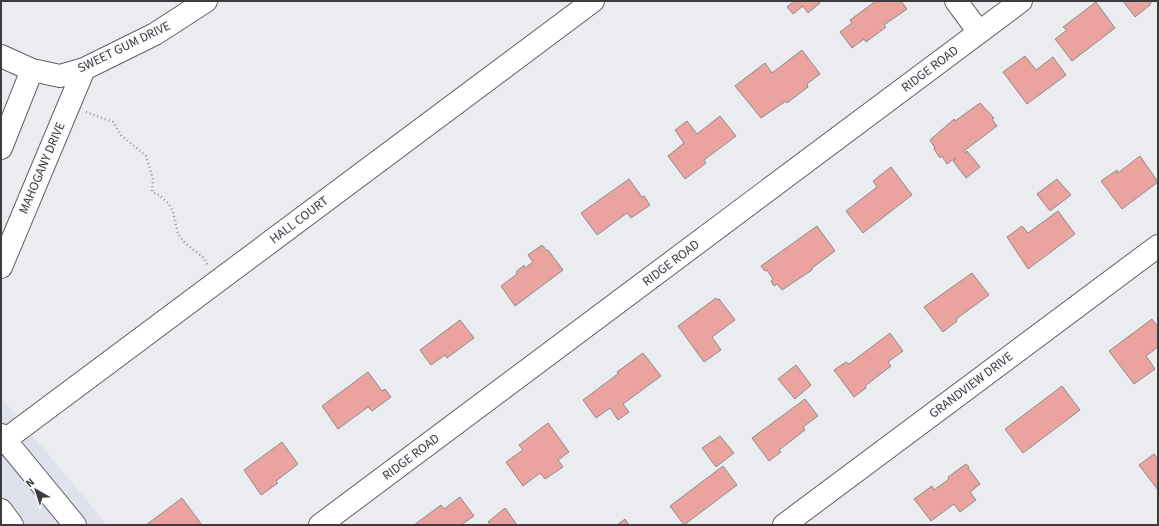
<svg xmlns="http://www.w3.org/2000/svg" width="1159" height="526" font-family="'Source Sans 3',sans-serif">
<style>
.built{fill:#dfe2ed}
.building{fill:#eaa39f;stroke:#8f8b8b}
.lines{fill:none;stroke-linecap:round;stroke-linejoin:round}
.minor-casing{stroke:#616265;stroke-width:24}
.path{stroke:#97979a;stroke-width:2.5;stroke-dasharray:1 3;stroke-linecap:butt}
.minor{stroke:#fff;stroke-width:22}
.labels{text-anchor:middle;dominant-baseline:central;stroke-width:3;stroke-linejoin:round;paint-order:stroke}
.street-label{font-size:13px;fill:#3c3c3e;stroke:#f8f9fd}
</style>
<rect width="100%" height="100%" fill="#ebecf0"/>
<!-- built -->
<path class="built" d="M1 397 9 407 107 525H1Z"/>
<!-- building -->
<path class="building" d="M794 1H818L820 3 808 13 803 6 793 14 787 7Z
M876 1H901L907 9 884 25 886 27 866 42 864 39 852 48 840 32 852 23 850 20Z
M1123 1H1153L1150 4V5L1135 17Z
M1096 2 1115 28 1072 61 1055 39 1067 30 1063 27Z
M802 50 820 74 807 84 808 87 787 103 786 101 761 118 735 86 765 63 772 73Z
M1025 56 1036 70 1053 57 1066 75 1027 104 1003 72Z
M980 103 994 118 992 119 997 126 964 151 965 153 967 151 980 167 966 178 953 161 956 159 955 158 947 164 942 156 940 158 934 149 935 148 930 140 954 119 955 121Z
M720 116 736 136 704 160 706 163 685 179 668 156 684 143 675 130 687 121 697 134Z
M1140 156 1158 182 1122 209 1101 181 1117 170 1118 173Z
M891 167 912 195 863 233 846 211 877 187 873 181Z
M629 179 642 197 644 196 650 205 631 218 627 213 597 235 581 213Z
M1057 179 1071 195 1050 211 1037 194Z
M1058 211 1075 234 1028 269 1007 237 1022 226 1028 233Z
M817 226 835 251 812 268V270L782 290 777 284 774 286 771 281 773 279 767 270 765 271 761 266Z
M542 245 547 251 548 250 563 270 515 306 501 286 517 274 516 272 524 265 525 268 533 262 528 255Z
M972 273 989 295 956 319 957 321 943 332 924 307Z
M716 298 718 300 719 299 735 320 712 337 721 350 704 362 678 326Z
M1152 319 1158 327V347L1146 356 1155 369 1134 384 1109 351Z
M460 320 474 338 447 358 445 355 431 365 420 350Z
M890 333 903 351 888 362 891 366 865 386 866 388 854 397 834 370 846 362 849 364Z
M643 353 661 376 623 404 629 412 618 420 610 408 596 418 583 400 619 373 617 372Z
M796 365 811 385 795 399 778 379Z
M368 372 382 391 385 389 391 397 372 411 368 407 338 429 322 406Z
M1062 386 1080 410 1023 453 1005 429Z
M805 399 818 416 803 427 805 430 779 450 781 452 769 461 752 438Z
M548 423 569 452 558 460 563 467 545 479 540 473 523 486 506 462 523 450 519 445Z
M720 436 734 453 716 467 702 448Z
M282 442 298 464 276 481 278 483 261 495 244 470Z
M1154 454 1158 459V490L1139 465Z
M966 464 969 467 968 468 980 484 970 492 976 500 960 512 954 504 931 521 914 499 932 486 934 490 949 479 948 477Z
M723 466 737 485 684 525 670 506Z
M460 497 474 516 461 525H414L441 505 444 509Z
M182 498 202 525H146Z
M505 508 517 525H491L488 522Z
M625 519 629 525H617Z"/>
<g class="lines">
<!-- minor casing -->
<g class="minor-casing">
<path id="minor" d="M956 1 979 32
M1 56 32 70 60 76 84 69 155 34 206 1
M1 148 32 70
M1 267 84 69
M1 435 75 525
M5 440 593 1
M1 510 12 525
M320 525 1021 1
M784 525 1158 246"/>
</g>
<!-- path -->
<path class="path" d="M86 112 113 122 121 135 146 156 153 179 152 192 159 195 169 204 173 212 178 234 185 243 204 258 208 266"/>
<!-- minor -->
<use href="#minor" class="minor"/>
</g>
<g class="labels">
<!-- street labels -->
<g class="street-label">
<text transform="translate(124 47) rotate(-26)">SWEET GUM DRIVE</text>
<text transform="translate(930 69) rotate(-37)">RIDGE ROAD</text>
<text transform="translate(42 168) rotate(-67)">MAHOGANY DRIVE</text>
<text transform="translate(299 220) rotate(-37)">HALL COURT</text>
<text transform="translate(671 263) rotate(-37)">RIDGE ROAD</text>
<text transform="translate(971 385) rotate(-37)">GRANDVIEW DRIVE</text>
<text transform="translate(411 457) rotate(-37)">RIDGE ROAD</text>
</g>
</g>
<!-- border -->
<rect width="1159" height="526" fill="none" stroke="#3c3c3e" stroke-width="4"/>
<!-- north arrow -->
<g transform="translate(36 490) rotate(321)" stroke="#f8f9fd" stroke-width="3" paint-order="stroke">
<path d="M0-3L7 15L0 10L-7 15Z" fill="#3c3c3e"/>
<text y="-6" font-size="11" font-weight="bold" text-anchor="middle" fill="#3c3c3e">N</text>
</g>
</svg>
